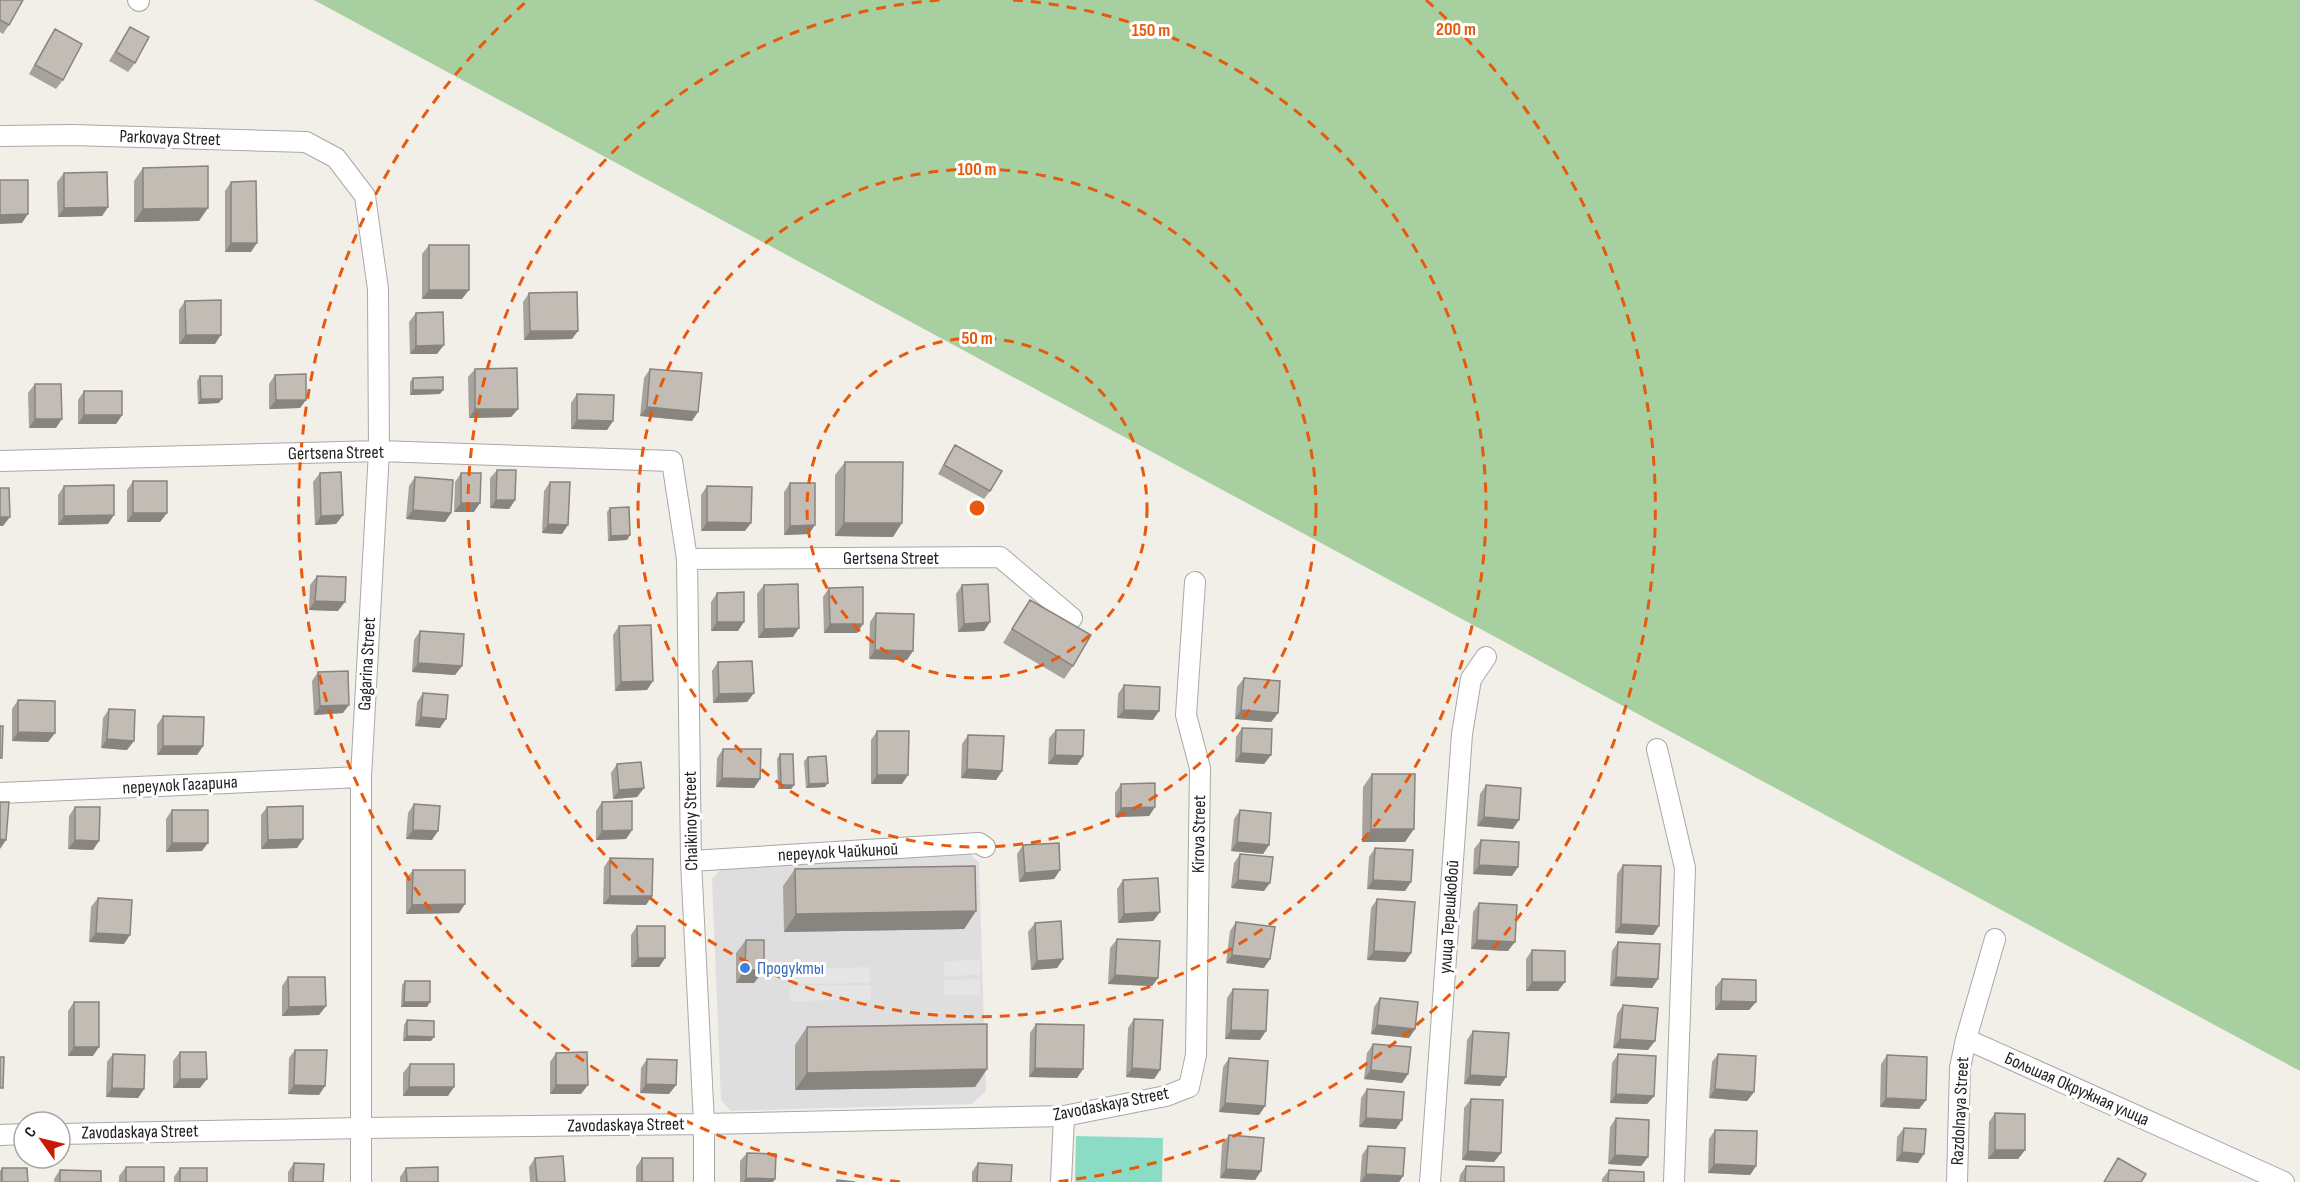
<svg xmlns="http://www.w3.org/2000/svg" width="2300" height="1182" font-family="'Sofia Sans Condensed',sans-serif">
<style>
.residential{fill:#dfdede}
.forest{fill:#a8cf9f}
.pitch{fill:#8addc4}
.parking{fill:#e5e5e5}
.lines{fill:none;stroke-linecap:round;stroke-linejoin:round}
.minor-casing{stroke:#a8a8a8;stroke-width:22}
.minor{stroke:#fff;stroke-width:20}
.wall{fill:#a7a29c}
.shaded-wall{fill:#88847f}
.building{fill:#c2bcb5;stroke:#88847f;stroke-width:1.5}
.ring{fill:none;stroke:#e8590c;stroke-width:3;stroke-dasharray:10 8}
.shop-dot{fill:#3f7fe0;stroke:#fff;stroke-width:2}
.labels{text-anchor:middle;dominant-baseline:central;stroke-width:6;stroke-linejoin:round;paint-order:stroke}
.street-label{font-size:18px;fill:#212121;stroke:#fff}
.shop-label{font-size:18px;fill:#366cbe;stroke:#fff;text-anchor:start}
.centre{fill:#e8590c;stroke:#fff;stroke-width:3}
.ring-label{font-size:18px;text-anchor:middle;font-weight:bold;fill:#e8590c;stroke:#fff;stroke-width:6;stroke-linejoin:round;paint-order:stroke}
</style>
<rect width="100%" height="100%" fill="#f1efe8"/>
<!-- residential -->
<path class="residential" d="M966 851 979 862 986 1091 972 1104 731 1111 721 1100 712 879 727 863Z"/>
<!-- forest -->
<path class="forest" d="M314 0H2300V1071Z"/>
<!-- pitch -->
<path class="pitch" d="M1076 1136 1163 1138 1162 1182H1075Z"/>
<!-- parking -->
<path class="parking" d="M980 960V975L944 976V961Z
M870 967V983L790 984V969Z
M980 979V995H944V980Z
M871 985V1000L790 1001V986Z"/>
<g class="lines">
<!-- minor casing -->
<g class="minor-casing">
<path id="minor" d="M138 0 139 1
M0 136 72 135 306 142 336 158 365 196 378 289 379 451 361 777V1182
M0 461 379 451 672 461 687 559 691 861 704 1124V1182
M687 559 1000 557 1072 618
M1657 749 1685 868 1674 1182
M0 793 361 777
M691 861 979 843 985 847
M1995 939 1966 1039 2284 1182
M60 1134 361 1128 704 1124 1064 1116 1166 1096 1189 1087 1196 1055 1200 768 1186 715 1195 582
M0 1135 24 1134
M1061 1182 1064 1116
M1430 1182 1462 734 1471 679 1486 657
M1957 1182 1960 1068 1966 1039"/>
</g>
<!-- minor -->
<use href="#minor" class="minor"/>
</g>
<!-- wall -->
<path class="wall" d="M0 0 9 25 3 34 0 32Z
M130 27 135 63 128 72 109 61 124 36Z
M55 29 63 80 56 89 29 74 49 38Z
M143 168 199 221 134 222V181Z
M64 173 108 207 102 216 58 217 57 182Z
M231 182 251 252H225V191Z
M429 245 462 299H422V254Z
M529 293 572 339 524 340 523 302Z
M185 301 215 344H179V310Z
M416 313 437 354H410L409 322Z
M475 369 518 409 511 417 469 418 468 377Z
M650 369 692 421 640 416 644 378Z
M275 375 306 400 300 408 269 409V384Z
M200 376 219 403 198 404 197 381Z
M413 378 440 394 410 395V382Z
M35 384 56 428H29L28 393Z
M84 391 122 415 116 424H78V400Z
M577 394 613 421 607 430 571 429V403Z
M955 445 990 491 984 499 938 474 949 454Z
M845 462 893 537 835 536V475Z
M497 470 515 500 509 509 490 508V478Z
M320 473 343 515 336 524 315 525 313 482Z
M461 473 474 512H454L455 482Z
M415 477 451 513 445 522 406 519 409 486Z
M133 481 167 513 160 522H127V490Z
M550 482 562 534 542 533 544 491Z
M790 483 809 534 784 535V492Z
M64 486 108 524 58 525V495Z
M707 486 745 531H701V495Z
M610 508 630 535 627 540 608 541 607 512Z
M317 576 338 611 309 610 310 585Z
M764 585 793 637 758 638 757 594Z
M962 585 990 622 984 631 958 632 956 594Z
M829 588 863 624 857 633H824L823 597Z
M717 593 738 631H711V602Z
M1030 600 1073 666 1064 679 1003 643 1021 613Z
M876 613 907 660 869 659 870 622Z
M619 626 647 690 615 691 613 635Z
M420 631 462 666 455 675 412 672 414 640Z
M718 662 754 693 747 702 713 703 712 671Z
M318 672 343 713 314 715 312 681Z
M1244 678 1278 713 1271 722 1235 719 1237 687Z
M1124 685 1153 720 1117 718 1118 694Z
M423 693 440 728 415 726 417 702Z
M18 700 55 733 48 742 12 741V709Z
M109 709 127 750 101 748 103 718Z
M163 716 203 746 197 755H157V725Z
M1242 728 1271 755 1264 764 1235 762 1236 737Z
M1056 730 1083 756 1077 765 1048 764 1049 738Z
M877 731 902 784H871V740Z
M968 735 1002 771 996 780 961 778 962 744Z
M723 749 760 779 754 788 716 787 717 758Z
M780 754 794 785 791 789H778L777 759Z
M808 757 825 787 806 788 804 761Z
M617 764 644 788 637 797 613 799 611 773Z
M1372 774 1405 842H1362L1363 787Z
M1121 784 1155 807 1149 816 1115 817V793Z
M1486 785 1513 829 1477 826 1480 794Z
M602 802 632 830 626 839 596 840V811Z
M414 804 432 840 406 839 408 813Z
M75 807 93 850 68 849 69 816Z
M267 807 303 839 297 848 261 849V815Z
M172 810 202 851 166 852V819Z
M1240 810 1269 845 1263 854 1231 851 1234 819Z
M1481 840 1512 876 1473 874 1474 849Z
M1023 845 1060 870 1054 879 1019 882 1017 854Z
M1375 848 1405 891 1367 889 1369 857Z
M1240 854 1264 891 1231 888 1234 863Z
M610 858 646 905 603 904 604 867Z
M1623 865 1659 926 1653 935 1615 933 1617 874Z
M795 869 976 911 964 929 784 932 783 886Z
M413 870 459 913 406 914V879Z
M1123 880 1160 912 1153 921 1118 923 1117 889Z
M98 898 124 944 89 942 91 907Z
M1377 899 1411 953 1405 962 1367 960 1371 908Z
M1479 903 1508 951 1471 949 1473 912Z
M1236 922 1264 968 1226 963 1230 931Z
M1035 923 1063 959 1057 968 1031 970 1028 932Z
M637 926 665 958 659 967H631V935Z
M1117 939 1158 978 1152 986 1108 984 1110 948Z
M746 940 764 970 754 983H736V953Z
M1618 942 1658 979 1652 988 1610 986 1612 951Z
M1532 950 1558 991H1526V959Z
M288 977 326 1006 319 1015 282 1016V986Z
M1722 979 1756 1002 1749 1010H1715V987Z
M405 981 430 1002 427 1007H401L402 985Z
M1233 989 1260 1040 1225 1039 1227 998Z
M1380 998 1415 1029 1409 1038 1371 1034 1374 1007Z
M74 1002 93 1056H68V1011Z
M1623 1005 1648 1050 1613 1048 1617 1014Z
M1134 1019 1160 1070 1154 1079 1126 1077 1128 1028Z
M407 1020 431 1041H403L404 1025Z
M1036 1024 1083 1069 1077 1078 1029 1077 1030 1033Z
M807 1027 987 1069 975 1087 795 1090V1045Z
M1473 1031 1506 1077 1500 1086 1464 1084 1467 1040Z
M1373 1044 1408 1074 1402 1083 1364 1079 1367 1053Z
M295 1050 319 1095 288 1094 289 1058Z
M180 1052 200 1088H173V1061Z
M556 1053 581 1094H550V1062Z
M113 1054 144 1089 138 1098 106 1097 107 1062Z
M1618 1054 1654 1096 1647 1104 1610 1103 1612 1063Z
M1718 1054 1754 1092 1747 1101 1709 1098 1712 1062Z
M1887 1055 1926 1100 1919 1109 1880 1107 1881 1064Z
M1229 1058 1265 1106 1259 1115 1219 1112 1223 1067Z
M647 1059 676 1085 669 1094 640 1093 641 1068Z
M410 1064 448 1096H403V1073Z
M1367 1089 1396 1129 1359 1127 1361 1098Z
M1471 1099 1501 1153 1494 1162 1462 1160 1464 1108Z
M1995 1113 2025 1150 2018 1159H1988L1989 1122Z
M1616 1118 1648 1157 1641 1166 1608 1164 1610 1127Z
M1904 1128 1918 1163 1896 1161 1897 1137Z
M1715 1130 1756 1166 1750 1175 1708 1173 1709 1139Z
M1229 1135 1261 1171 1255 1180 1220 1178 1222 1144Z
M1368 1146 1403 1176 1399 1182H1360L1362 1155Z
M747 1153 773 1182H740V1161Z
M535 1158 565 1182H530L529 1167Z
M642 1158 673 1182H636V1167Z
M294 1163 323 1182H288V1172Z
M978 1163 1011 1182H972V1172Z
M1466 1166 1504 1182H1459L1460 1175Z
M126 1167 164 1182H119V1176Z
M2 1168 28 1182H0V1171Z
M180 1168 207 1182H174V1177Z
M406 1168 438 1182H400V1177Z
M60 1170 101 1182H54V1179Z
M1609 1170 1644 1182H1602V1179Z"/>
<!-- shaded-wall -->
<path class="shaded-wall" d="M108 207 102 216 58 217 64 208Z
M208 208 199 221 134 222 143 209Z
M28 214 22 223 0 224V215Z
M231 243H257L251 252H225Z
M429 290H469L462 299H422Z
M530 331H578L572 339 524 340Z
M186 335H221L215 344H179Z
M444 345 437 354H410L416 346Z
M413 390H443L440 394 410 395Z
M201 399H222L219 403 198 404Z
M276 400H306L300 408 269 409Z
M647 407 698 412 692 421 640 416Z
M475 409H518L511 417 469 418Z
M84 415H122L116 424H78Z
M35 419H62L56 428H29Z
M577 420 613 421 607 430 571 429Z
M496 500H515L509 509 490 508Z
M461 503H480L474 512H454Z
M413 510 451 513 445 522 406 519Z
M133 513H167L160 522H127Z
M114 515 108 524 58 525 64 516Z
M343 515 336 524 315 525 321 516Z
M0 517H10L3 526H0Z
M707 522 751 523 745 531H701Z
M844 523H902L893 537 835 536Z
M548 524 568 525 562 534 542 533Z
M815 525 809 534 784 535 790 526Z
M630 535 627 540 608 541 611 536Z
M315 601 345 602 338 611 309 610Z
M717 622H744L738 631H711Z
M990 622 984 631 958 632 964 624Z
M830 624H863L857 633H824Z
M799 628 793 637 758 638 764 629Z
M875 650 913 651 907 660 869 659Z
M418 663 462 666 455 675 412 672Z
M653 681 647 690 615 691 621 682Z
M754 693 747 702 713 703 719 694Z
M349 705 343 713 314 715 320 706Z
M1124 710 1159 711 1153 720 1117 718Z
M1241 710 1278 713 1271 722 1235 719Z
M421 717 446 719 440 728 415 726Z
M18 732 55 733 48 742 12 741Z
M107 739 134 741 127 750 101 748Z
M163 746H203L197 755H157Z
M1241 753 1271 755 1264 764 1235 762Z
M1055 755 1083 756 1077 765 1048 764Z
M967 769 1002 771 996 780 961 778Z
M877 775H908L902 784H871Z
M722 778 760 779 754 788 716 787Z
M828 783 825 787 806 788 809 784Z
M781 785H794L791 789H778Z
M644 788 637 797 613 799 619 790Z
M1155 807 1149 816 1115 817 1121 808Z
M1484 817 1519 820 1513 829 1477 826Z
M1371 829H1414L1405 842H1362Z
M413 830 438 831 432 840 406 839Z
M632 830 626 839 596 840 602 831Z
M0 839 6 840 0 849Z
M303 839 297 848 261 849 268 840Z
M75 840 99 841 93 850 68 849Z
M1237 842 1269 845 1263 854 1231 851Z
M172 843H208L202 851 166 852Z
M1479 865 1518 867 1512 876 1473 874Z
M1060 870 1054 879 1019 882 1025 873Z
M1238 880 1270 883 1264 891 1231 888Z
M1373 880 1411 882 1405 891 1367 889Z
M610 896H652L646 905 603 904Z
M465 904 459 913 406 914 412 905Z
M976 911 964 929 784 932 796 914Z
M1160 912 1153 921 1118 923 1124 914Z
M1621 924 1659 926 1653 935 1615 933Z
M96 933 130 935 124 944 89 942Z
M1477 940 1515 942 1508 951 1471 949Z
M1374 951 1411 953 1405 962 1367 960Z
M1232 955 1270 959 1264 968 1226 963Z
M638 958H665L659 967H631Z
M1063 959 1057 968 1031 970 1037 961Z
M745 970H764L754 983H736Z
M1115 975 1158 978 1152 986 1108 984Z
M1616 977 1658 979 1652 988 1610 986Z
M1532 982H1565L1558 991H1526Z
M1721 1001 1756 1002 1749 1010H1715Z
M404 1002H430L427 1007H401Z
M326 1006 319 1015 282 1016 289 1007Z
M1377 1025 1415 1029 1409 1038 1371 1034Z
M1231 1030 1266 1031 1260 1040 1225 1039Z
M407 1036 434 1037 431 1041H403Z
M1620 1039 1655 1041 1648 1050 1613 1048Z
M74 1047H99L93 1056H68Z
M1035 1068 1083 1069 1077 1078 1029 1077Z
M1132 1068 1160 1070 1154 1079 1126 1077Z
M987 1069 975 1087 795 1090 807 1073Z
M1371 1070 1408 1074 1402 1083 1364 1079Z
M1470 1075 1506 1077 1500 1086 1464 1084Z
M180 1079H207L200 1088H173Z
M646 1084 676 1085 669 1094 640 1093Z
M294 1085 325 1086 319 1095 288 1094Z
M556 1085H588L581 1094H550Z
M409 1087H454L448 1096H403Z
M112 1088 144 1089 138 1098 106 1097Z
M1715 1089 1754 1092 1747 1101 1709 1098Z
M1616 1094 1654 1096 1647 1104 1610 1103Z
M1886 1098 1926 1100 1919 1109 1880 1107Z
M1225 1103 1265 1106 1259 1115 1219 1112Z
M1366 1118 1402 1120 1396 1129 1359 1127Z
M1995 1150H2025L2018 1159H1988Z
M1468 1151 1501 1153 1494 1162 1462 1160Z
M1902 1152 1924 1154 1918 1163 1896 1161Z
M1615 1155 1648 1157 1641 1166 1608 1164Z
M1714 1164 1756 1166 1750 1175 1708 1173Z
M1226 1169 1261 1171 1255 1180 1220 1178Z
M1366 1174 1403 1176 1399 1182H1361Z
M746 1178 775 1179 773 1182H743Z"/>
<!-- building -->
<path class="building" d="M0 0H23L9 25 0 20Z
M130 27 149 37 135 63 116 52Z
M55 29 82 44 63 80 35 65Z
M208 166V208L143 209V168Z
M107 172 108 207 64 208V173Z
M0 180H28V214L0 215Z
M256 181 257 243H231V182Z
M429 245H469V290H429Z
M577 292 578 331H530L529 293Z
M221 300V335H186L185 301Z
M443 312 444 345 416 346V313Z
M517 368 518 409H475V369Z
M650 369 702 373 698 412 647 407Z
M306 374V400H276L275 375Z
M200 376H222V399H201Z
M443 377V390H413V378Z
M35 384H61L62 419H35Z
M84 391H122V415H84Z
M577 394 614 395 613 421 577 420Z
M955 445 1002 471 990 491 944 465Z
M845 462H903L902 523H844Z
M497 470H516L515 500H496Z
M341 472 343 515 321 516 320 473Z
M461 473H481L480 503H461Z
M415 477 453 480 451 513 413 510Z
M133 481H167V513H133Z
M550 482H570L568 525 548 524Z
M790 483H815V525L790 526Z
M114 485V515L64 516V486Z
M707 486 752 487 751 523 707 522Z
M0 488H9L10 517H0Z
M629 507 630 535 611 536 610 508Z
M317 576 346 577 345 602 315 601Z
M798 584 799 628 764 629V585Z
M988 584 990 622 964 624 962 585Z
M863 587V624H830L829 588Z
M744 592V622H717V593Z
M1030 600 1091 635 1073 666 1012 629Z
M876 613 914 614 913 651 875 650Z
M651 625 653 681 621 682 619 626Z
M420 631 464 634 462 666 418 663Z
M752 661 754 693 719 694 718 662Z
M348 671 349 705 320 706 318 672Z
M1244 678 1280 681 1278 713 1241 710Z
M1124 685 1160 687 1159 711 1124 710Z
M423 693 448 695 446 719 421 717Z
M18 700 55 701V733L18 732Z
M109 709 135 710 134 741 107 739Z
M163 716 204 717 203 746H163Z
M0 726H3L2 758H0Z
M1242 728 1272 729 1271 755 1241 753Z
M1056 730H1084L1083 756 1055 755Z
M877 731H909L908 775H877Z
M968 735 1004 736 1002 771 967 769Z
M723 749H761L760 779 722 778Z
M780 754H793L794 785H781Z
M826 756 828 783 809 784 808 757Z
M641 762 644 788 619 790 617 764Z
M1372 774H1415L1414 829H1371Z
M1155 783V807L1121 808V784Z
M1486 785 1521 788 1519 820 1484 817Z
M632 801V830L602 831V802Z
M0 802H9L6 840 0 839Z
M414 804 440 806 438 831 413 830Z
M303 806V839L268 840 267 807Z
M75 807H100L99 841 75 840Z
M172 810H208V843H172Z
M1240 810 1271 813 1269 845 1237 842Z
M1481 840 1519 842 1518 867 1479 865Z
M1059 843 1060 870 1025 873 1023 845Z
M1375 848 1413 850 1411 882 1373 880Z
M1240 854 1273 857 1270 883 1238 880Z
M610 858 653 859 652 896H610Z
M1623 865 1661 866 1659 926 1621 924Z
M975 866 976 911 796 914 795 869Z
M413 870H465V904L412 905Z
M1158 878 1160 912 1124 914 1123 880Z
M98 898 132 900 130 935 96 933Z
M1377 899 1415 902 1411 953 1374 951Z
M1479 903 1517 905 1515 942 1477 940Z
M1061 921 1063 959 1037 961 1035 923Z
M1236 922 1275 927 1270 959 1232 955Z
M637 926H665V958H638Z
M1117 939 1160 941 1158 978 1115 975Z
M746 940H764V970H745Z
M1618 942 1660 944 1658 979 1616 977Z
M1532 950 1565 951V982H1532Z
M288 977H325L326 1006 289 1007Z
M1722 979 1756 980V1002L1721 1001Z
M405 981H430V1002H404Z
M1233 989 1268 990 1266 1031 1231 1030Z
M1380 998 1418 1002 1415 1029 1377 1025Z
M74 1002H99V1047H74Z
M1623 1005 1658 1008 1655 1041 1620 1039Z
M1134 1019 1163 1020 1160 1070 1132 1068Z
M407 1020 434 1021V1037L407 1036Z
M987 1024V1069L807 1073V1027Z
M1036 1024 1084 1025 1083 1069 1035 1068Z
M1473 1031 1509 1033 1506 1077 1470 1075Z
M1373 1044 1411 1047 1408 1074 1371 1070Z
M295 1050H327L325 1086 294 1085Z
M180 1052H206L207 1079H180Z
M587 1052 588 1085H556V1053Z
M113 1054 145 1055 144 1089 112 1088Z
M1618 1054 1656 1056 1654 1096 1616 1094Z
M1718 1054 1756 1056 1754 1092 1715 1089Z
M1887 1055 1927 1057 1926 1100 1886 1098Z
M0 1057H4L3 1088H0Z
M1229 1058 1268 1061 1265 1106 1225 1103Z
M647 1059 677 1060 676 1085 646 1084Z
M410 1064H454V1087H409Z
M1367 1089 1404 1092 1402 1120 1366 1118Z
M1471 1099 1503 1100 1501 1153 1468 1151Z
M1995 1113 2025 1114V1150H1995Z
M1616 1118 1649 1120 1648 1157 1615 1155Z
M1904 1128 1926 1129 1924 1154 1902 1152Z
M1715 1130 1757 1131 1756 1166 1714 1164Z
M1229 1135 1264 1138 1261 1171 1226 1169Z
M1368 1146 1405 1148 1403 1176 1366 1174Z
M747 1153 776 1154 775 1179 746 1178Z
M563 1156 565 1182H537L535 1158Z
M642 1158H673V1182H642Z
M2118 1158 2146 1174 2141 1182H2104Z
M294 1163 324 1164 323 1182H293Z
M978 1163 1012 1165 1011 1182H977Z
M1466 1166 1504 1167V1182H1465Z
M126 1167H164V1182H126Z
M438 1167V1182H407L406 1168Z
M2 1168H27L28 1182H2Z
M180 1168H207V1182H180Z
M60 1170 101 1171V1182H60Z
M1609 1170 1644 1172V1182H1608Z
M837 1180 855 1182H837Z"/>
<!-- distance rings -->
<g class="ring">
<circle cx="977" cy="508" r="170"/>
<circle cx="977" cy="508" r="339"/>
<path d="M1013 0A509 509 0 1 1 941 0"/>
<path d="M900 1182A678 678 0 0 1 528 0M1426 0A678 678 0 0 1 1054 1182"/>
</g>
<!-- markers -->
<circle class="shop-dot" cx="745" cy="968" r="6"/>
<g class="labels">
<!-- street labels -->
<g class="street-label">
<text transform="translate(170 138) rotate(2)">Parkovaya Street</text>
<text transform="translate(336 453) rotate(-1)">Gertsena Street</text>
<text x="891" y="558">Gertsena Street</text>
<text transform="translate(367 664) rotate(-87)">Gagarina Street</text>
<text transform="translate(180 785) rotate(-3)">переулок Гагарина</text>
<text transform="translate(691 821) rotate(-91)">Chaikinoy Street</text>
<text transform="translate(1199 834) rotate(-89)">Kirova Street</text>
<text transform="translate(838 852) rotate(-3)">переулок Чайкиной</text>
<text transform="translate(1449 917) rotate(-86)">улица Терешковой</text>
<text transform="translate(2077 1089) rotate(24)">Большая Окружная улица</text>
<text transform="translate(1111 1104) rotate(-11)">Zavodaskaya Street</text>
<text transform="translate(1960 1111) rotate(-87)">Razdolnaya Street</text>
<text transform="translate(626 1125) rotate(-1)">Zavodaskaya Street</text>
<text transform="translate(140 1132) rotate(-1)">Zavodaskaya Street</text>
</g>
<!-- shop labels -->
<g class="shop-label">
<text x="757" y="968">Продукты</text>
</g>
</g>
<circle cx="977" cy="508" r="9" class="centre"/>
<g class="ring-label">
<text x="1456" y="35">200 m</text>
<text x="1151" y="36">150 m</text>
<text x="977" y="175">100 m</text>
<text x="977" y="344">50 m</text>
</g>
<!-- north arrow -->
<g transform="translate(42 1140) rotate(304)"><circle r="28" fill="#ffffff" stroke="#a6a6a6" stroke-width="1.5"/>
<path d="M0-4.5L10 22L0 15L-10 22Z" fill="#cb1907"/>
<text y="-9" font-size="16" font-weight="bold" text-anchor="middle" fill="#212121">С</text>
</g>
</svg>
